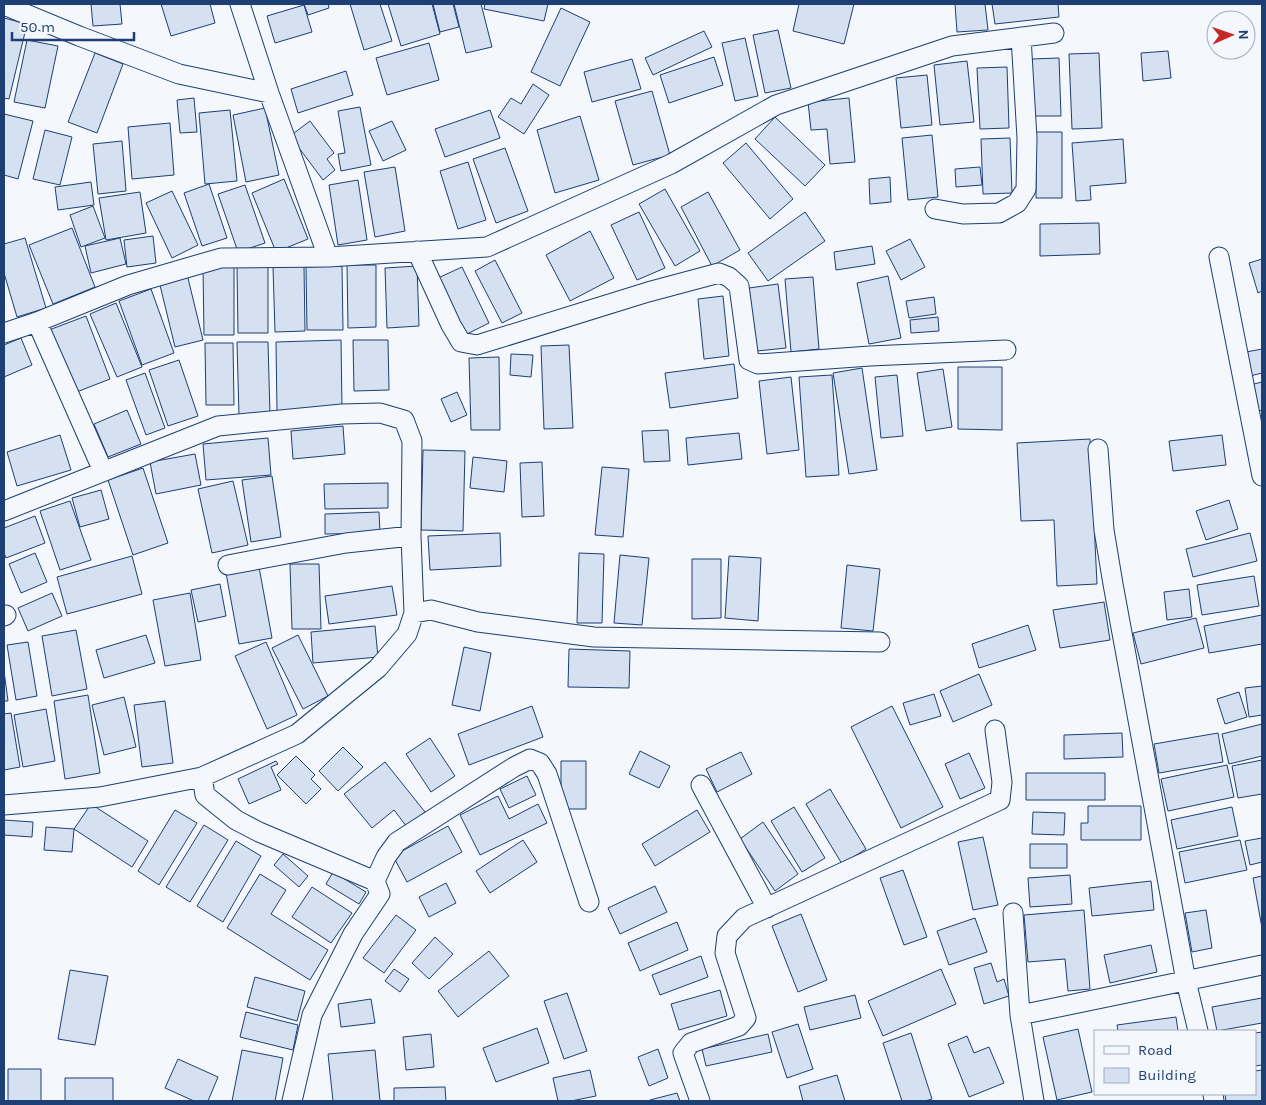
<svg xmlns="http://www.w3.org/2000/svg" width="1266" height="1105" font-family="Karla,sans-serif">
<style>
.building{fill:#d5e0f0;stroke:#1d3f73}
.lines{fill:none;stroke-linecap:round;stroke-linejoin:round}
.minor-casing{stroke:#1d3f73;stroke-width:21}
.minor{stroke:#f4f7fb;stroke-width:19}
</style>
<rect width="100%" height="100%" fill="#f4f7fb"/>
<!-- building -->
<path class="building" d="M91 4H120L122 24 93 26Z
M161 4H210L215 23 171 36Z
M304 4H328L329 8 308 15Z
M350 4H380L392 41 364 50Z
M388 4H432L440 34 401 46Z
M433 4H453L459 27 440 32Z
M454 4H481L492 47 466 53Z
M485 4H548L544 21 484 9Z
M799 4H854L844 44 793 31Z
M955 4H985L988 30 957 32Z
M992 4H1058L1059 17 995 24Z
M304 5 312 32 275 43 267 16Z
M561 8 590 22 560 86 531 72Z
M4 18 27 24 9 99 4 98Z
M778 30 791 88 765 93 753 35Z
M704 31 712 47 653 75 645 58Z
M745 38 758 96 735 101 722 43Z
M27 40 58 46 45 108 14 102Z
M429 43 439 80 387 95 376 58Z
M1168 51 1171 78 1143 81 1141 53Z
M95 53 123 64 97 133 68 122Z
M1099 53 1102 128 1072 129 1069 54Z
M714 57 723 85 669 103 660 75Z
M1059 58 1061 116H1033L1032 59Z
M632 59 641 89 592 102 584 72Z
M967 61 974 122 940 125 934 65Z
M1007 67 1009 128 980 129 977 68Z
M346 71 353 95 298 113 291 89Z
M927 75 932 125 901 128 896 78Z
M533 84 549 95 524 134 498 117 511 98 521 104Z
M652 91 670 155 633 165 615 101Z
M194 98 197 132 180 133 177 100Z
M849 98 855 162 830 164 827 129 811 130 808 102Z
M360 107 371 165 341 171 338 154 345 153 338 111Z
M265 108 279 175 246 182 233 115Z
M230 110 237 181 205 184 199 113Z
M490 110 500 138 445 157 435 129Z
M4 114 33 121 18 179 4 175Z
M580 116 599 180 555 193 537 130Z
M775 117 825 165 805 186 755 139Z
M310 121 334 153 327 159 335 170 323 180 290 136Z
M392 121 406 150 383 161 369 131Z
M170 123 174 175 132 179 128 127Z
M45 130 72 137 60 185 33 179Z
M1036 132H1062V198H1036Z
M932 135 938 197 908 200 902 138Z
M1010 138 1012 193 983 194 981 139Z
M1123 139 1126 183 1090 186 1091 200 1076 201 1072 143Z
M122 141 126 191 98 194 93 144Z
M746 143 793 199 770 219 723 163Z
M505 148 528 211 496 223 473 159Z
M468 162 486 220 458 229 440 171Z
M395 167 405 231 375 237 364 172Z
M980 167 982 185 956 187 955 169Z
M890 177 891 202 870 204 869 179Z
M284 179 308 239 276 252 252 193Z
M358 180 367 240 338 245 329 185Z
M91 182 94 205 58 210 55 187Z
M209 184 227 238 202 246 184 193Z
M245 185 265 243 238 252 218 194Z
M665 189 700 251 675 266 639 204Z
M172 191 198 245 172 258 146 203Z
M140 192 146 233 106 240 99 198Z
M708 192 740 250 712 266 681 207Z
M93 206 105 238 81 247 70 215Z
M639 212 665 268 637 280 611 225Z
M805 212 825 241 768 281 748 253Z
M1099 223 1100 254 1040 256V224Z
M72 228 95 287 53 304 29 245Z
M590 231 614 278 570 301 546 255Z
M153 236 156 263 127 267 124 240Z
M25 238 46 308 17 317 4 273V244Z
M120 238 126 264 91 273 85 246Z
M910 239 925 267 901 280 886 251Z
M872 246 875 264 836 270 834 252Z
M1262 259V291L1258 293 1249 263Z
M495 260 522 313 502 323 475 271Z
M347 265H376V327L348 328Z
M304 266 305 331 275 332 273 267Z
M342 266 343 330H307L306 267Z
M417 266 419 326 387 328 385 268Z
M203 267H234V335H204Z
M237 267H268V333H238Z
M462 267 489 323 465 335 438 278Z
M187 274 203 340 175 347 159 281Z
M888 276 901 338 869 344 857 283Z
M813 277 819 349 791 352 785 279Z
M778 284 786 348 757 351 749 288Z
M151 289 174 353 142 365 119 301Z
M723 296 729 356 704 359 698 299Z
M934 297 936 314 909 318 906 301Z
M116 303 142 367 117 377 90 314Z
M86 316 110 379 74 393 49 330Z
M938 317 939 331 911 333 910 320Z
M21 338 32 365 4 377V345Z
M341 340 342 409 277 411 276 342Z
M353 340H388L389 390 354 391Z
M237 342H268L270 415 239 416Z
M205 343H233L234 405H206Z
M569 345 573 428 544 429 541 346Z
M1262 349V373L1250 376 1246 352Z
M511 354 533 355 531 377 510 375Z
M499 357 500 430H471L469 358Z
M179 360 198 416 168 426 149 370Z
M734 364 738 398 670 408 665 373Z
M958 367H1002V430L958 429Z
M862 368 877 470 849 474 833 373Z
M943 369 952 427 926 431 917 373Z
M145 373 165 428 146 435 126 380Z
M832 375 839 475 806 477 799 377Z
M897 375 903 436 881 438 875 377Z
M791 377 799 450 767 454 759 381Z
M1262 382V410L1254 413 1246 386Z
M457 392 467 415 451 422 441 399Z
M127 410 141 444 108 457 94 424Z
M343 426 345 454 293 459 291 431Z
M668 430 670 461 644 462 642 431Z
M739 433 742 459 688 465 686 438Z
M60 435 71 470 17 486 7 452Z
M1222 435 1226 465 1173 471 1169 441Z
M268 438 271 475 206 480 203 444Z
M1090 439 1097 584 1057 586 1054 520 1021 521 1017 443Z
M423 450 465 451 463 531 421 530Z
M195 454 201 485 156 494 150 462Z
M473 457 507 461 504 492 470 488Z
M542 462 544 516 522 517 520 463Z
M602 467 629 469 623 537 595 535Z
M143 468 168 543 133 555 108 480Z
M272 476 281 537 251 542 242 480Z
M233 481 248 545 212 553 198 489Z
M388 483V508L325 509 324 484Z
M101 490 109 519 80 527 72 498Z
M1229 500 1238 529 1206 540 1196 511Z
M70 501 91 560 60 570 40 511Z
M379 512 380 533 325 534V514Z
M35 516 45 543 6 558 4 553V528Z
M500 533 501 566 430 570 428 536Z
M1250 533 1257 561 1193 577 1186 549Z
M35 553 47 582 21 593 9 564Z
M579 553 604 554 602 623H577Z
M620 555 649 558 642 625 614 623Z
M132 556 142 594 67 614 57 577Z
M729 556 761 558 758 621 725 618Z
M692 559H721V618L692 619Z
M290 564H319L321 629H292Z
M847 565 880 569 873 631 841 628Z
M259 567 272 638 239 644 226 573Z
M1254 576 1259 606 1202 615 1197 585Z
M220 584 226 616 198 622 191 590Z
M392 586 397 615 329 624 325 596Z
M1189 589 1192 617 1167 620 1164 592Z
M52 593 62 616 28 631 18 608Z
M190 593 201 660 165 666 153 600Z
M1104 602 1110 640 1060 648 1053 610Z
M1262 615V644L1209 653 1204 626Z
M1196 618 1204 648 1141 664 1133 633Z
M1028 625 1036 650 979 668 972 644Z
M375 626 378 657 313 663 311 632Z
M76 630 87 689 52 696 42 636Z
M146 635 155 663 104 678 96 650Z
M298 635 328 696 303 709 272 648Z
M28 642 37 696 16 700 7 645Z
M266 642 297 715 267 729 235 656Z
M464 647 491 653 480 711 452 705Z
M569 649 630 651 629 688 568 687Z
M4 671 8 701H4Z
M979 674 992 705 953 722 940 691Z
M1262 686V715L1249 717 1245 688Z
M1239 692 1247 717 1225 724 1217 699Z
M934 694 941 716 910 725 903 703Z
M88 695 100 773 65 779 54 701Z
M124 697 136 747 104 755 92 705Z
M165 701 173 763 142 767 134 705Z
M532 706 543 737 469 765 458 734Z
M892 706 943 807 901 828 851 727Z
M46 709 55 761 23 767 14 715Z
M11 713 20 767 4 770V714Z
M1262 724V756L1229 764 1222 734Z
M1122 733 1123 757 1064 759V735Z
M1218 733 1223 762 1159 773 1154 744Z
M430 738 455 776 431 792 406 754Z
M343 747 363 767 338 791 319 771Z
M640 751 670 766 659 788 629 774Z
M741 752 752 774 717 792 706 769Z
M969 753 985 788 960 799 945 764Z
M296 756 315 775 311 779 321 789 306 804 277 775Z
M1262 760V794L1238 798 1232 766Z
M276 761 278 764 271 767 281 790 249 804 238 779Z
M561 761H586V809H561Z
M385 762 425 812 407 827 394 810 372 828 344 794Z
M1227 765 1234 797 1168 811 1161 779Z
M1026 773H1105V800H1026Z
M527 776 536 795 509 808 500 789Z
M830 789 866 849 842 864 806 804Z
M498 796 509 819 538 804 547 823 480 855 460 815Z
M91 804 148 841 132 867 74 829Z
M1088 806H1141V840H1081V823H1088Z
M794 807 825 858 802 872 771 821Z
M1232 807 1238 836 1177 849 1171 820Z
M175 810 197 823 159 885 138 871Z
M697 810 710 832 655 866 642 844Z
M1033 812 1065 813 1064 835 1032 834Z
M4 820 33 822 32 837 4 835Z
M763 822 798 874 775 891 740 839Z
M204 825 228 840 190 902 166 887Z
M448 826 462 852 407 882 393 856Z
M46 827 74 829 72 852 44 850Z
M983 837 998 905 973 910 958 842Z
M1262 838V862L1250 865 1245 841Z
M523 840 537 862 490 893 476 871Z
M1240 840 1247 870 1185 883 1179 852Z
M236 841 261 856 223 922 197 906Z
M1030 844H1067V868H1030Z
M283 854 308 876 299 887 274 865Z
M903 870 927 937 904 945 880 878Z
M333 872 366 892 359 904 326 884Z
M260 874 286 890 271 914 328 950 310 980 227 928Z
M1070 875 1072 904 1030 907 1028 878Z
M1262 876V928L1253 878Z
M1151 881 1154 910 1092 916 1089 888Z
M446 883 456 903 429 917 419 897Z
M655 886 667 912 620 934 608 908Z
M312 887 352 913 331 943 292 917Z
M1084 910 1090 989 1068 991 1065 959 1028 962 1024 915Z
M1206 910 1212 948 1192 952 1185 913Z
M801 914 827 980 798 992 772 926Z
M396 915 416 930 384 973 363 958Z
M975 918 987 952 949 965 937 931Z
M677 922 688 950 640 971 628 943Z
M435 937 453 954 429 979 412 963Z
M1151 945 1157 972 1110 983 1104 955Z
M489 951 509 976 458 1017 438 991Z
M701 956 708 977 660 995 652 975Z
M991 963 997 982 1004 979 1009 996 984 1004 974 968Z
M394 969 409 979 400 992 385 981Z
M941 969 956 1004 883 1036 868 1001Z
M70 970 108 976 95 1045 58 1039Z
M255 977 305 991 297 1021 247 1007Z
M720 990 727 1016 679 1030 671 1004Z
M567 993 587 1051 564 1059 544 1001Z
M855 995 861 1018 810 1030 804 1007Z
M1262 998V1023L1217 1031 1212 1007Z
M371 999 375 1023 341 1027 338 1004Z
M246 1012 298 1025 293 1050 240 1037Z
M1176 1017 1178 1031H1118L1117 1025Z
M798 1024 813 1069 787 1078 772 1032Z
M537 1028 549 1063 496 1082 483 1048Z
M1078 1029 1092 1092 1057 1100 1043 1037Z
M1262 1032V1065L1255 1066V1033Z
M911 1033 932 1099 925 1101H902L883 1043Z
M431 1034 434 1067 406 1070 403 1037Z
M768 1034 772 1052 706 1066 702 1049Z
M967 1036 974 1053 989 1047 1004 1083 969 1097 948 1044Z
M658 1049 668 1078 649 1086 638 1057Z
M242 1050 283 1058 275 1101H232Z
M375 1050 380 1101H333L328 1054Z
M178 1059 218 1077 208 1101H194L165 1088Z
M8 1069H41V1101H8Z
M590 1070 596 1096 571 1101H558L553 1078Z
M1262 1070V1101H1226L1225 1094H1255V1071Z
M837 1075 845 1101H803L799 1086Z
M65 1078H113V1101H65Z
M445 1087 446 1101H394V1088Z
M677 1093 680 1101H651L650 1100Z"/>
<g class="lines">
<!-- minor casing -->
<g class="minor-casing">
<path id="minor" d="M240 4 269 93 328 257
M4 5 79 36 179 74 269 93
M935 209 963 214 999 213 1017 203 1026 189 1027 138 1021 37
M417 251 451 325 461 342 477 345 648 292 719 273 729 277 739 286 749 360 758 364 870 356 1006 350
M1219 257 1262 476
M37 322 103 471
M4 333 37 322 128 285 221 258 328 257 487 247 671 164 776 105 952 46 1054 33
M1098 449 1104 530 1113 584 1186 981 1198 1031
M4 511 218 426 342 414 380 413 404 420 412 441 411 536 414 613
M228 565 346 543 411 536
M4 616 6 615
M202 777 205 795 236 820 259 832 375 881
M701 785 767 908
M4 805 100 797 202 777 297 734 378 668 407 634 414 613 431 610 478 622 594 637 880 642
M1013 913 1020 1015 1034 1101
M1020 1015 1262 965
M1213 1094 1214 1101
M292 1101 312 1015 353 934 380 894 375 881 386 857 397 842 514 767 530 759 540 763 547 774 589 902
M700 1101 683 1053 691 1043 739 1026 746 1018 725 953 727 936 744 918 1000 800 1002 782 995 730"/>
</g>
<!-- minor -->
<use href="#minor" class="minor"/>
</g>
<!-- border -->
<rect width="1266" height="1105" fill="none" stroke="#1d3f73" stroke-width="10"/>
<!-- legend -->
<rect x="1094" y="1030" width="162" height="65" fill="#f4f7fb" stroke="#9eadc5"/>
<rect x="1104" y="1046" width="25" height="8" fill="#f4f7fb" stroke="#9eadc5"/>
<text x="1138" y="1055" font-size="15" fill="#1d3f73">Road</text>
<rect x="1104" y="1068" width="25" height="15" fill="#d5e0f0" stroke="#9eadc5"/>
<text x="1138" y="1080" font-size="15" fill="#1d3f73">Building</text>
<!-- north arrow -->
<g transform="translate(1231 35) rotate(88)"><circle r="24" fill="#f4f7fb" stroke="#9eadc5"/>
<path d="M0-4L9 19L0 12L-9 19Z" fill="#c62828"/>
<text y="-8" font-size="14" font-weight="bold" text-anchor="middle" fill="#1d3f73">N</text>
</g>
<!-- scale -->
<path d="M12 32v8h122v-8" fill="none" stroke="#1d3f73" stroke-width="2.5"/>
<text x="20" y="32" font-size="15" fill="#1d3f73" stroke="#f4f7fb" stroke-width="4" paint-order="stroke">50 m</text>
</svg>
